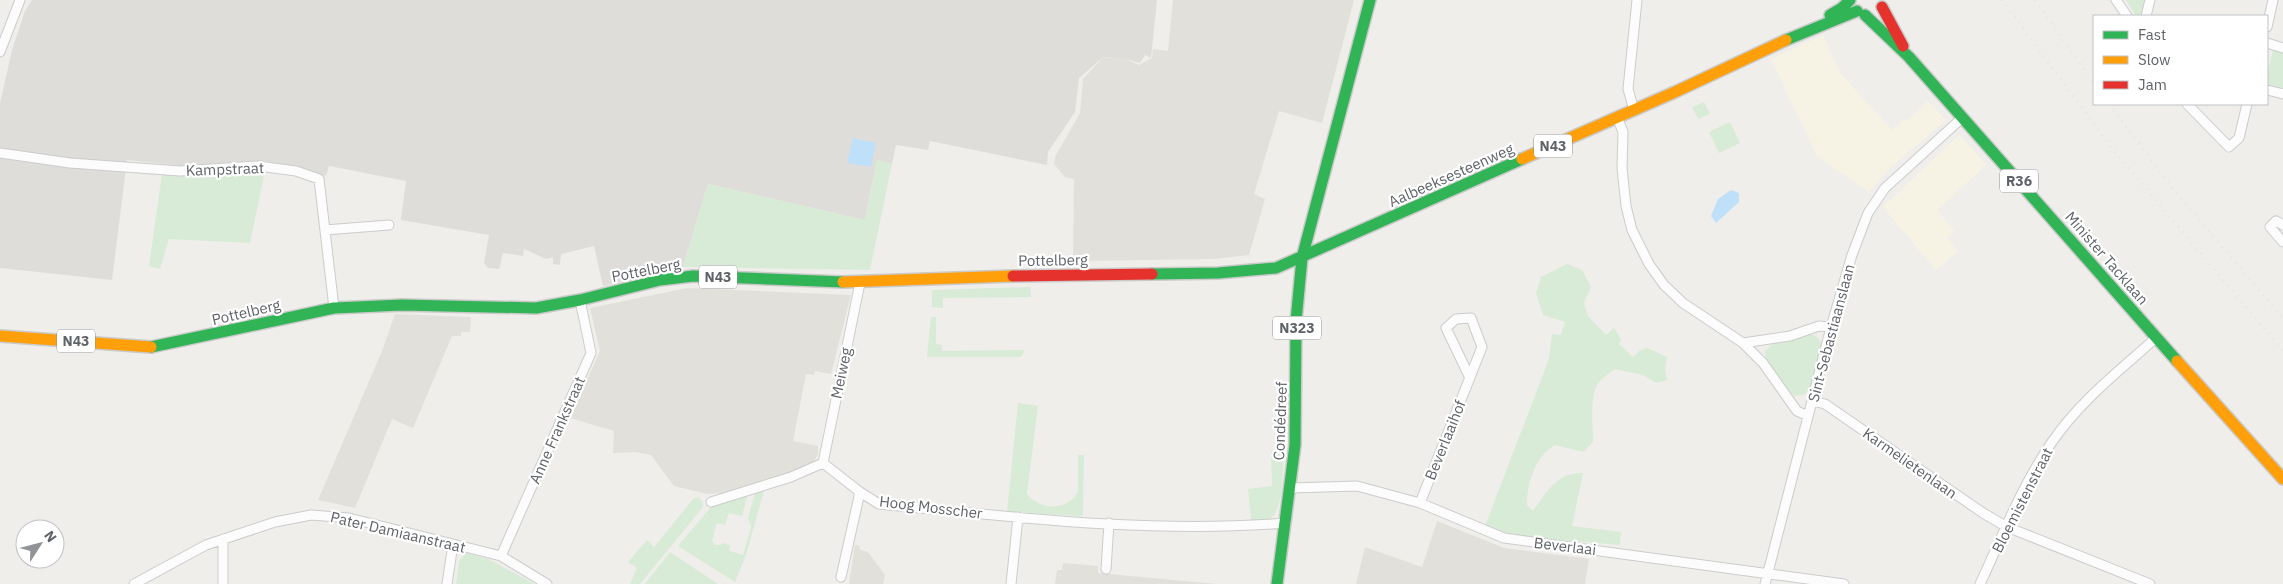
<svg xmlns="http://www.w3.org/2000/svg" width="2283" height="584" font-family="'IBM Plex Sans',sans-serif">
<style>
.commercial{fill:#f7f3e4}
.industrial{fill:#dfddda}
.education{fill:#e2e0da}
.green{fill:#d8ebd6}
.water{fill:#bfe0f9}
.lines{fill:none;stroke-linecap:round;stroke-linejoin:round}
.street-casing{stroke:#cbcccc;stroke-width:11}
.fast-casing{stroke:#cacacb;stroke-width:14}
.slow-casing{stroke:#cacacb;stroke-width:14}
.jam-casing{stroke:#cacacb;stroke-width:14}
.street{stroke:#fdfcfc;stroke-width:9}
.fast{stroke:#30b455;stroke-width:11}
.slow{stroke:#ff9f0a;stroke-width:11}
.jam{stroke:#e5322d;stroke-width:11}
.rail{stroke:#e4e4e4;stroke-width:2.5;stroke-dasharray:1 6;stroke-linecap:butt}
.labels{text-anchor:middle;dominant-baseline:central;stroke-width:4.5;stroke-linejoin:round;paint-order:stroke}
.shield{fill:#fff;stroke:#8f9295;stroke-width:1}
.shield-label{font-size:14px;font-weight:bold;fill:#5f6368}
.street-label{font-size:15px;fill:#5f6368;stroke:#fff}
</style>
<rect width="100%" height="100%" fill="#efeeea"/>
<!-- commercial -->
<path class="commercial" d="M1823 35 1839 72 1892 130 1905 119 1907 121 1928 101 1946 120 1889 169 1869 192 1817 156 1771 59Z
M1959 135 1986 165 1937 210 1954 231 1947 238 1958 251 1936 270 1883 207Z"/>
<!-- industrial -->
<path class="industrial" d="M32 0H1157L1151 58 1145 55 1140 63 1126 59 1103 57 1079 78 1075 112 1048 152 1047 165 930 141 928 150 896 145 892 164 877 160 865 220 708 184 683 267 603 286 594 246 561 254 560 265 553 264V257L546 259 524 249 523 256 503 253 499 269 488 268 484 263 489 235 401 220 406 181 329 166 326 176 294 166 263 161 183 166 127 160 112 280 0 268V103L12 50 25 11Z"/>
<!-- education -->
<path class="education" d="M1173 0H1354L1322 123 1279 111 1254 194 1265 199 1249 255 1213 259 1073 261 1074 179 1065 177 1054 164 1055 157 1080 113 1083 79 1103 57 1126 59 1139 65 1152 58 1153 49 1168 51Z
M687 288 851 295 831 374 815 371 814 375 806 374 793 441 818 446V454L813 463 793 472 722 493 707 494 674 486 651 455 635 452 613 453 614 431 570 418 600 351 590 308Z
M395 314 469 317 471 318 470 332H461V336H452L413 428 392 419 355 508 318 500 382 351Z
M1437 521 1504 548 1589 559 1585 584H1356L1365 547 1422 567Z
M855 545 860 546 859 549 868 552 885 575 883 584H849Z
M1063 563 1098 566V573L1217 584H1055L1057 570H1062Z"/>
<!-- green -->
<path class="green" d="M2126 0H2147L2143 16H2136Z
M2273 50 2283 53V90L2267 85V75Z
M1704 102 1710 114 1698 119 1692 107Z
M1730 122 1740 143 1719 153 1709 132Z
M877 160 892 164 870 270 683 267 708 184 865 220Z
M265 171 250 243 169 239 160 269 149 266 162 174 171 176Z
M1567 264 1582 270 1591 287 1584 303 1588 316 1606 335 1614 328 1621 339 1619 344 1633 357 1639 351 1647 348 1667 357 1665 369 1667 380 1656 383 1643 375 1615 369C1610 373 1603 377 1599 382 1589 394 1593 427 1593 442L1583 452 1555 445C1535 457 1527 482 1527 505L1533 511C1546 493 1557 472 1583 473L1572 526 1621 532 1620 545 1513 536 1485 526 1549 359 1552 334 1561 335 1565 322 1543 315 1536 293 1541 277Z
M1030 287 1031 297 943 298V308L932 307V290Z
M931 317H936V344L942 345V351L1025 350 1021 357H927Z
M1809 334C1815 335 1819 337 1821 343 1823 352 1812 389 1805 394L1795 396C1787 392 1765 361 1765 352L1773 343Z
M1018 403 1038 406 1027 494C1042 511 1066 511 1078 492V455H1084L1083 516 1007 512Z
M1271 451H1284C1282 468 1285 506 1271 518 1265 522 1258 521 1251 520L1248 489 1272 486Z
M764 491 746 555 735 582 678 546 711 507 748 493 742 516 729 513 725 525 717 523 712 541 715 545H721L722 543 730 545V551L743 555 751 527 748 518 755 493Z
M698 497 703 502V507L640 584H630L637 568 628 562 647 540 654 547 693 499Z
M670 552 718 584H645Z
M466 553 488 559 535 584H456L459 561Z"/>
<!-- water -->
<path class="water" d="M853 138 876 143 871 167 847 163Z
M1731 190 1739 193V202L1716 223 1711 216 1718 199Z"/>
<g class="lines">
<!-- street casing -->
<g class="street-casing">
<path id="street" d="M2116 0 2127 16
M2146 16 2150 0
M2267 27 2273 0
M2267 43 2283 48
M0 52 20 0
M2267 90 2283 94
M2187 104 2229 147 2239 138 2247 104
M1634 110 1628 89 1637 0
M1617 117 1623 132 1622 168 1626 206 1632 230 1649 264 1664 285 1683 303 1743 343 1763 363 1797 411 1808 416
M0 153 70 163 180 171 258 166 296 171 319 179 334 308
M2283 225 2276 221 2270 227 2283 242
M325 230 389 225
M1743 343 1790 336 1819 326 1831 327
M1813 401 1825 404 1983 513 2007 527 2150 584
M823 463 860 492 879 504C1014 517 1150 534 1286 523
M823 463 860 283
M1292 488 1357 486 1420 503 1504 538 1844 584
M711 502 791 477 823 463
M1420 503 1482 347 1471 318 1456 319 1446 328 1470 378
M501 556 591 353 580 300
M1106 569 1109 523
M841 577 860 492
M134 584 206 545 275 522 311 515 349 518 501 556 547 584
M223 584V539
M447 584 453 544
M1011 584 1018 517
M1765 584 1831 327 1852 255 1868 213 1885 188 1962 118
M1980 584C2002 537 2022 485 2052 442 2080 401 2120 370 2157 337"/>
</g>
<!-- fast casing -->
<g class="fast-casing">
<path id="fast" d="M1830 15 1842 8 1850 0
M1865 15 1909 57 2177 361
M1786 40 1857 11
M1302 258 1370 0
M1152 274 1218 273 1276 268 1522 159
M151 347 334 308 402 305 536 308 580 300 660 280 693 276 843 282
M1277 584 1295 445 1296 321 1302 258"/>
</g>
<!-- slow casing -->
<g class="slow-casing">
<path id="slow" d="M1522 159 1675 92 1786 40
M843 282 1013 276
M0 336 151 347
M2177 361 2283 479"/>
</g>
<!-- jam casing -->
<g class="jam-casing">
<path id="jam" d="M1882 7 1903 46
M1013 276 1152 274"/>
</g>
<!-- street -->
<use href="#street" class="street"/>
<!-- fast -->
<use href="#fast" class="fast"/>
<!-- slow -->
<use href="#slow" class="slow"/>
<!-- jam -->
<use href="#jam" class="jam"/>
<!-- rail -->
<path class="rail" d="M2002 0 2111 147 2283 351
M2035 0 2094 83
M2109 104 2174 190 2283 319"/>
</g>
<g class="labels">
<!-- shield labels -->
<g class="shield">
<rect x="1534" y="134.5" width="38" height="23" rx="4"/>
<rect x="2000" y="169.5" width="38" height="23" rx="4"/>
<rect x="699" y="265.5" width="38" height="23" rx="4"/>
<rect x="1273" y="316.5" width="48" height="23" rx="4"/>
<rect x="57" y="329.5" width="38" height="23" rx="4"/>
</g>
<g class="shield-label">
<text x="1553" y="146">N43</text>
<text x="2019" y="181">R36</text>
<text x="718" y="277">N43</text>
<text x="1297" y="328">N323</text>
<text x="76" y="341">N43</text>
</g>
<!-- street labels -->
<g class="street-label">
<text transform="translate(225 169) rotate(-2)">Kampstraat</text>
<text transform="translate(1451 175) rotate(-24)">Aalbeeksesteenweg</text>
<text transform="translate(2107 258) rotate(49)">Minister Tacklaan</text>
<text transform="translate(1053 260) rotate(-1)">Pottelberg</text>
<text transform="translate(646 270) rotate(-11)">Pottelberg</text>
<text transform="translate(246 312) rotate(-13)">Pottelberg</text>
<text transform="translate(1831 333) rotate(-75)">Sint-Sebastiaanslaan</text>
<text transform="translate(841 373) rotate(-78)">Meiweg</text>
<text transform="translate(1280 421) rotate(-88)">Condédreef</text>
<text transform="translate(557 430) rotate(-66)">Anne Frankstraat</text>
<text transform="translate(1445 440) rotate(-68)">Beverlaaihof</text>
<text transform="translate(1910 463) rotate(35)">Karmelietenlaan</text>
<text transform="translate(2022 500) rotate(-63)">Bloemistenstraat</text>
<text transform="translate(931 507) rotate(7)">Hoog Mosscher</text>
<text transform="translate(398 532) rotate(13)">Pater Damiaanstraat</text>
<text transform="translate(1565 546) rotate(7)">Beverlaai</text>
</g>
</g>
<!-- legend -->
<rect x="2093" y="15" width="175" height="90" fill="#ffffff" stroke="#bfc1c3"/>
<rect x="2103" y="31" width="25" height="8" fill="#30b455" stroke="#bfc1c3"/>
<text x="2138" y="40" font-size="15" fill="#5f6368">Fast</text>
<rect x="2103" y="56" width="25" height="8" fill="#ff9f0a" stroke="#bfc1c3"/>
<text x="2138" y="65" font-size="15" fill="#5f6368">Slow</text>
<rect x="2103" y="81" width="25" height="8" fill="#e5322d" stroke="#bfc1c3"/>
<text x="2138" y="90" font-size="15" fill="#5f6368">Jam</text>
<!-- north arrow -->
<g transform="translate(40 544) rotate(54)"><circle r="24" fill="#ffffff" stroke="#bfc1c3"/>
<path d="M0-4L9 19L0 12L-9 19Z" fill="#919496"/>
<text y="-8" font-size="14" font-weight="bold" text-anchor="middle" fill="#5f6368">N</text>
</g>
</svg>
